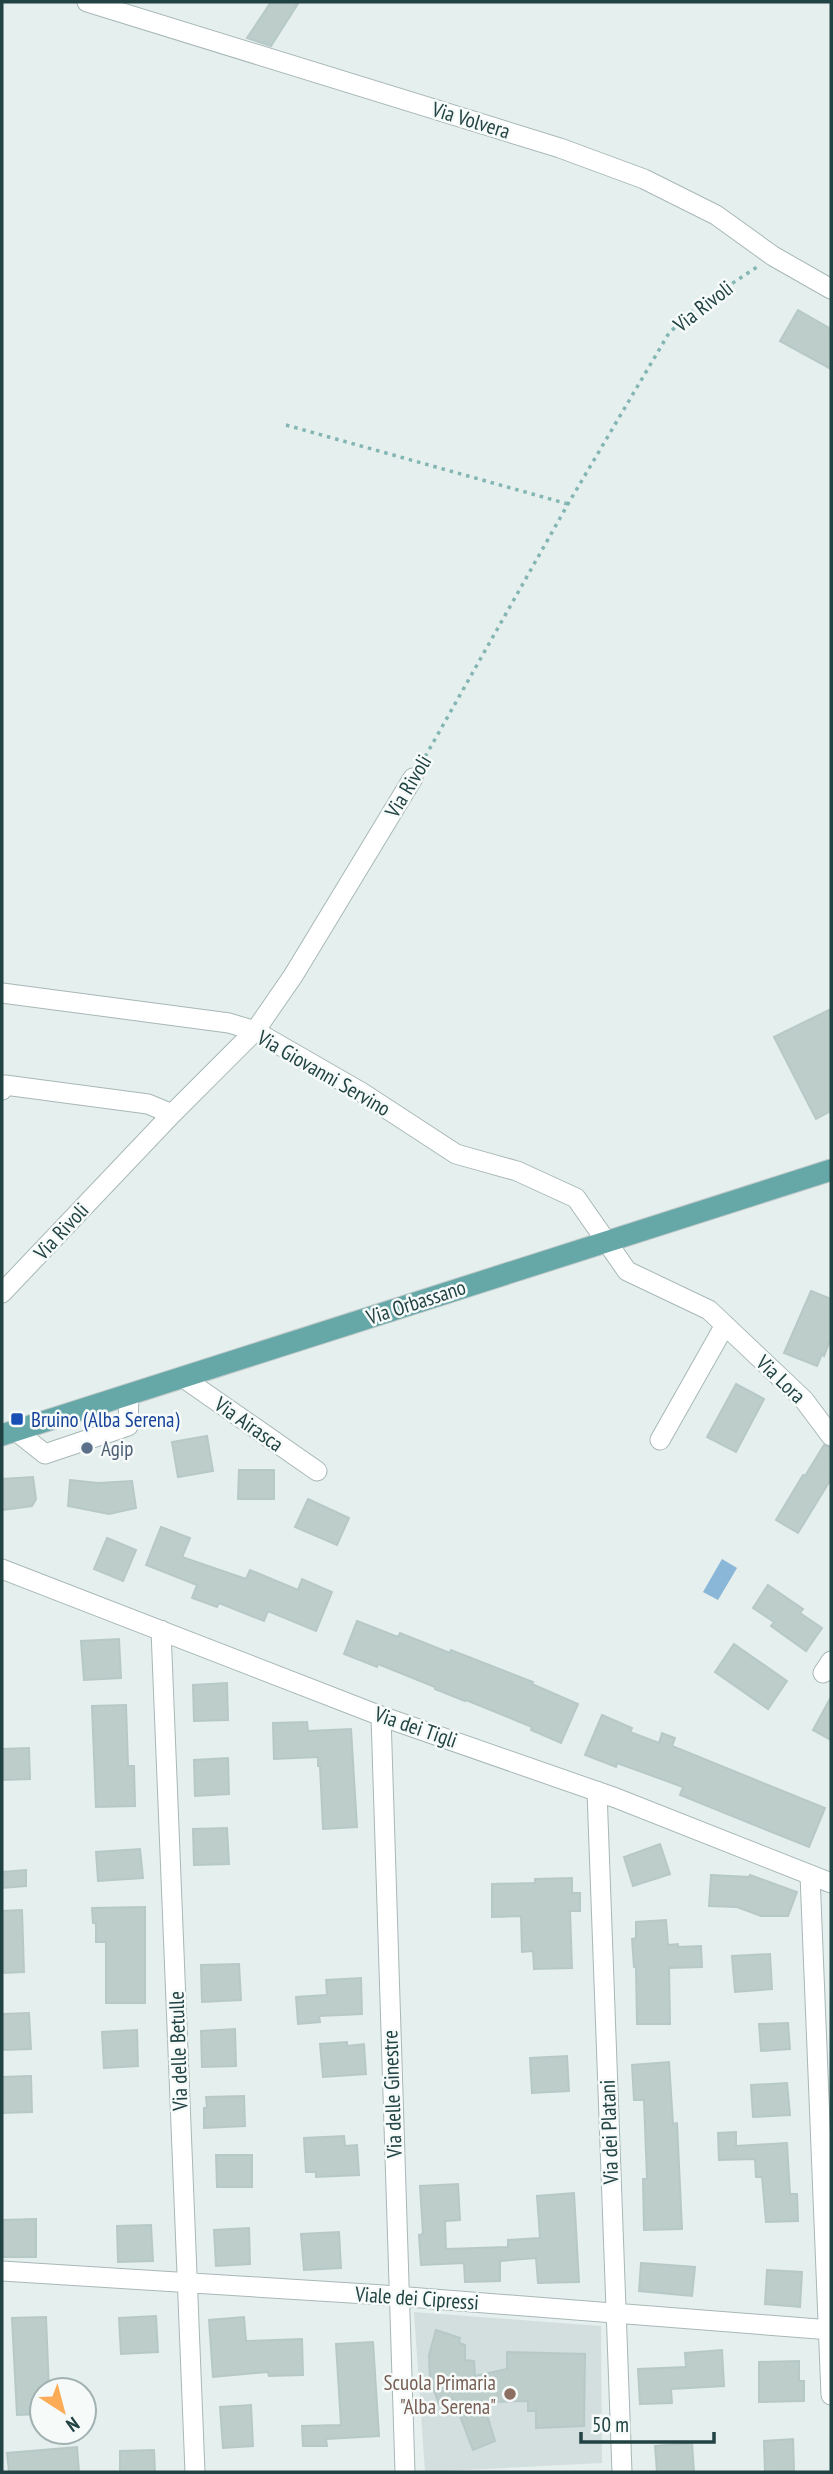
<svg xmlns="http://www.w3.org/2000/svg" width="833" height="2474" font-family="'PT Sans Narrow',sans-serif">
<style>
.built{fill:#d3dfde}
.water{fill:#8ab7d7}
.building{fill:#bdcdca;stroke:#b7c9c7;stroke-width:2}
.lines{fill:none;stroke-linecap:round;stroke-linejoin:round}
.minor-casing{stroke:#a7b8b7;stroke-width:21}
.major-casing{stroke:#c1caca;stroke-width:23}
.path{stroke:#83b5b3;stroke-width:3.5;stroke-dasharray:3.5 5;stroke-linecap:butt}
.minor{stroke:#fff;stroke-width:19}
.major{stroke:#66a7a8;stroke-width:21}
.transit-dot{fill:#1a4fb4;stroke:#f6fbfa;stroke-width:2.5}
.service-dot{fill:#5c6f8a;stroke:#f6fbfa;stroke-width:2.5}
.education-dot{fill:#8d6e63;stroke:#f6fbfa;stroke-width:2.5}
.labels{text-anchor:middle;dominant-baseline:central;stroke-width:5;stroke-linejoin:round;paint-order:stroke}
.street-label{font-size:21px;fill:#224343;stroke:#f6fbfa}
.transit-label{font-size:21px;fill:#164399;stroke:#f6fbfa;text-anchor:start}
.service-label{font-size:21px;fill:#4e5e75;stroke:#f6fbfa;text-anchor:start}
.education-label{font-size:21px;fill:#785e54;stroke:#f6fbfa;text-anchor:end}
</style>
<rect width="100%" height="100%" fill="#e5efed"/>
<!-- built -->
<path class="built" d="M414 2312 601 2326 602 2463 425 2472Z"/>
<!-- water -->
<path class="water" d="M722 1559 737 1568 718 1600 703 1592Z"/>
<!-- building -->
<path class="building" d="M271 2H299L271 46 247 38Z
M798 310 831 329V369L780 341Z
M831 1009V1111L816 1119 774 1037Z
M811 1291 831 1299V1338L824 1356 822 1354 817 1366 784 1353Z
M736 1384 764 1399 736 1452 707 1437Z
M207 1436 213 1471 178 1477 172 1442Z
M824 1445 831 1448V1479L798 1533 776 1520 803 1475 805 1476Z
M239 1470H274V1499H238Z
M33 1477 36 1499 32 1506 2 1510V1479Z
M70 1480 98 1483 132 1481 136 1508 109 1514 68 1506Z
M308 1499 349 1518 337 1545 295 1527Z
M161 1527 190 1538 182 1557 246 1579 250 1570 298 1590 302 1579 332 1592 316 1631 268 1611 264 1621 219 1603 217 1607 192 1598 197 1585 146 1565Z
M107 1538 136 1550 123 1581 94 1569Z
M768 1585 803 1609 800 1613 822 1628 806 1651 771 1626 774 1622 753 1608Z
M357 1621 398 1637 400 1633 450 1653 451 1650 533 1682 532 1684 578 1704 561 1743 531 1730 532 1727 466 1700 465 1701 435 1689V1687L378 1664 377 1667 344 1654Z
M119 1639 121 1678 84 1680 81 1641Z
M734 1644 787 1681 768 1709 715 1672Z
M227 1683 228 1720 194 1721 193 1685Z
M831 1697V1740L813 1730Z
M126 1705 128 1766H134L135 1806 96 1807 92 1706Z
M602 1715 632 1728 630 1732 659 1743 662 1733 675 1738 672 1746 825 1808 809 1847 680 1795 683 1787 617 1763 616 1767 585 1755Z
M307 1722 308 1731 351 1729 357 1827 323 1829 320 1766H318V1757L274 1759 273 1723Z
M29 1748 30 1779 2 1780V1749Z
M228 1758 229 1794 195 1796 194 1760Z
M227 1828 229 1864 194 1865 193 1829Z
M660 1844 670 1874 633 1886 624 1857Z
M140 1849 143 1878 98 1881 96 1852Z
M26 1870V1886L2 1888V1872Z
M711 1875 749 1877 750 1875 797 1892 788 1916H761L737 1907 709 1906Z
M572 1878V1893H580V1911H570L572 1968 534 1969 533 1951 522 1952 521 1916 492 1917V1884L535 1883V1879Z
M145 1907V2003H106V1942H96V1923H93L92 1908Z
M22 1910 24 1972 2 1973V1911Z
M666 1920 668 1945 678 1944V1947L701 1946 702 1967 669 1968 670 2024H637L636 1967H634L632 1939 636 1938V1922Z
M770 1954 772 1989 735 1992 732 1956Z
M239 1964 241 2000 202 2002 201 1965Z
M361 1978 362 2014 319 2016 320 2022 298 2024 296 1997 327 1995 326 1980Z
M29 2013 31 2049 2 2050V2014Z
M788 2023 790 2049 761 2051 759 2024Z
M235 2029 236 2066 202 2067 201 2031Z
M137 2030 138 2066 104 2068 102 2032Z
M347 2042V2046L364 2044 366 2074 323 2077 320 2044Z
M567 2056 569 2091 532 2093 530 2058Z
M669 2062 673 2124 677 2123 682 2229 644 2230 643 2179H647L644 2100H634L632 2065Z
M31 2076 32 2112 2 2113V2077Z
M787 2083 790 2115 753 2117 751 2085Z
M244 2096 245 2126 204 2128V2108H207L206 2097Z
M736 2132V2146L787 2143 790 2194H797L798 2221 766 2222 762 2177H756L755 2159 719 2160 718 2133Z
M344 2136 345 2146 357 2145 359 2175 316 2177V2172H306L304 2138Z
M216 2155H252V2187H217Z
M458 2184 460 2220 445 2221 446 2249 508 2247V2240L540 2238 537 2196 574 2193 579 2282 538 2283 536 2258 500 2261V2281L465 2282 464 2263 421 2265 419 2235 423 2234 420 2186Z
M36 2219V2257H2V2220Z
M151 2225 153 2261 118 2262 117 2226Z
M249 2228 250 2264 216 2266 214 2230Z
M339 2232 341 2268 304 2270 301 2234Z
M641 2263 695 2267 692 2296 639 2291Z
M767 2270 802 2272 800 2307 765 2304Z
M156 2316 158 2352 121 2354 119 2318Z
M46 2317 49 2390H42V2414L17 2415 12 2318Z
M244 2317 246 2341 302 2339 303 2375 269 2376 268 2372 213 2377 209 2320Z
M436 2330 460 2338 459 2343 465 2345V2360L474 2361 475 2376 507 2369V2352L585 2354 584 2426 536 2428V2411H528V2401L483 2402 495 2441 473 2450 453 2398 439 2404 430 2380 429 2355Z
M373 2342 379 2436 326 2439 327 2446H303L302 2426 341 2425 336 2344Z
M722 2350 724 2386 671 2389 672 2403 640 2404 638 2369 686 2367 685 2353Z
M799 2361V2381H804V2401L759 2402V2362Z
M251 2405 253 2446 223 2448 220 2407Z
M793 2439 794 2471 765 2472 764 2441Z
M692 2443 694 2472H657L655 2446Z
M77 2447 79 2472H9L7 2453Z
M154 2450 155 2472H120V2451Z"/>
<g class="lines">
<!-- minor casing -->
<g class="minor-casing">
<path id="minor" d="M87 2 560 148 644 179 716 215 773 256 831 289
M2 993 229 1023 255 1031 361 1092 456 1154 517 1171 576 1198 627 1271 709 1310 804 1400 831 1436
M2 1090 5 1085 148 1104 172 1114
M2 1293 172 1114 255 1031 293 976 413 778
M182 1377 317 1471
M16 1431 45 1454 128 1426 129 1394
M660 1440 725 1325
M2 1569 381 1716 616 1798 831 1883
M161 1630 195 2472
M823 1673 831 1661
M381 1716 405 2472
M597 1791 622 2472
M810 1875 831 2395
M2 2271 383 2295 831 2330"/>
</g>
<!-- major casing -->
<g class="major-casing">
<path id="major" d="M2 1435 831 1170"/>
</g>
<!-- path -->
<path class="path" d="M286 425 568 504
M421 764 568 504 669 333 698 306 757 267"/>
<!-- minor -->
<use href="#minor" class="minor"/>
<!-- major -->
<use href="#major" class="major"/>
</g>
<!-- markers -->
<rect class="transit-dot" x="10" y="1412" width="14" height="14" rx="3.5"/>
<circle class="service-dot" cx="87" cy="1448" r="7"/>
<circle class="education-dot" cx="510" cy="2394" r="7"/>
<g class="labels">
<!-- street labels -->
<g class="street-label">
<text transform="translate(471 120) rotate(17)">Via Volvera</text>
<text transform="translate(703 306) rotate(-38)">Via Rivoli</text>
<text transform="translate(408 786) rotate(-59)">Via Rivoli</text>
<text transform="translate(324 1073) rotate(30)">Via Giovanni Servino</text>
<text transform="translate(61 1231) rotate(-47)">Via Rivoli</text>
<text transform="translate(416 1302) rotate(-18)">Via Orbassano</text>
<text transform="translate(781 1379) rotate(44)">Via Lora</text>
<text transform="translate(249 1424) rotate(35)">Via Airasca</text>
<text transform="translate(416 1727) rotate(19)">Via dei Tigli</text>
<text transform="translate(178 2051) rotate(-92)">Via delle Betulle</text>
<text transform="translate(392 2094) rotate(-92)">Via delle Ginestre</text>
<text transform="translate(609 2132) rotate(-92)">Via dei Platani</text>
<text transform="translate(417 2298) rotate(4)">Viale dei Cipressi</text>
</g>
<!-- transit labels -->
<g class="transit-label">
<text x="31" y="1419">Bruino (Alba Serena)</text>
</g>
<!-- service labels -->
<g class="service-label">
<text x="101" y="1448">Agip</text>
</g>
<!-- education labels -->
<g class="education-label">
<text x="496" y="2382">Scuola Primaria<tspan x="496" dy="24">"Alba Serena"</tspan></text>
</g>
</g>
<!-- border -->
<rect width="833" height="2474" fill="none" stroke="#224343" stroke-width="7"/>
<!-- north arrow -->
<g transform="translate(63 2411) rotate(144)"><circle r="33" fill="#f6fbfa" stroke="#a1b1b1" stroke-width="2"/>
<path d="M0-5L12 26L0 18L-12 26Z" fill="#fcab56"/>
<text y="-10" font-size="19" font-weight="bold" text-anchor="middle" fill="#224343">N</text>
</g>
<!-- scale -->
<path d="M581 2432v10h133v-10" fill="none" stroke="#224343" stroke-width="3.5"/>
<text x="592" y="2432" font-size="21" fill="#224343" stroke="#f6fbfa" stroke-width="5" paint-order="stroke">50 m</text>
</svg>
